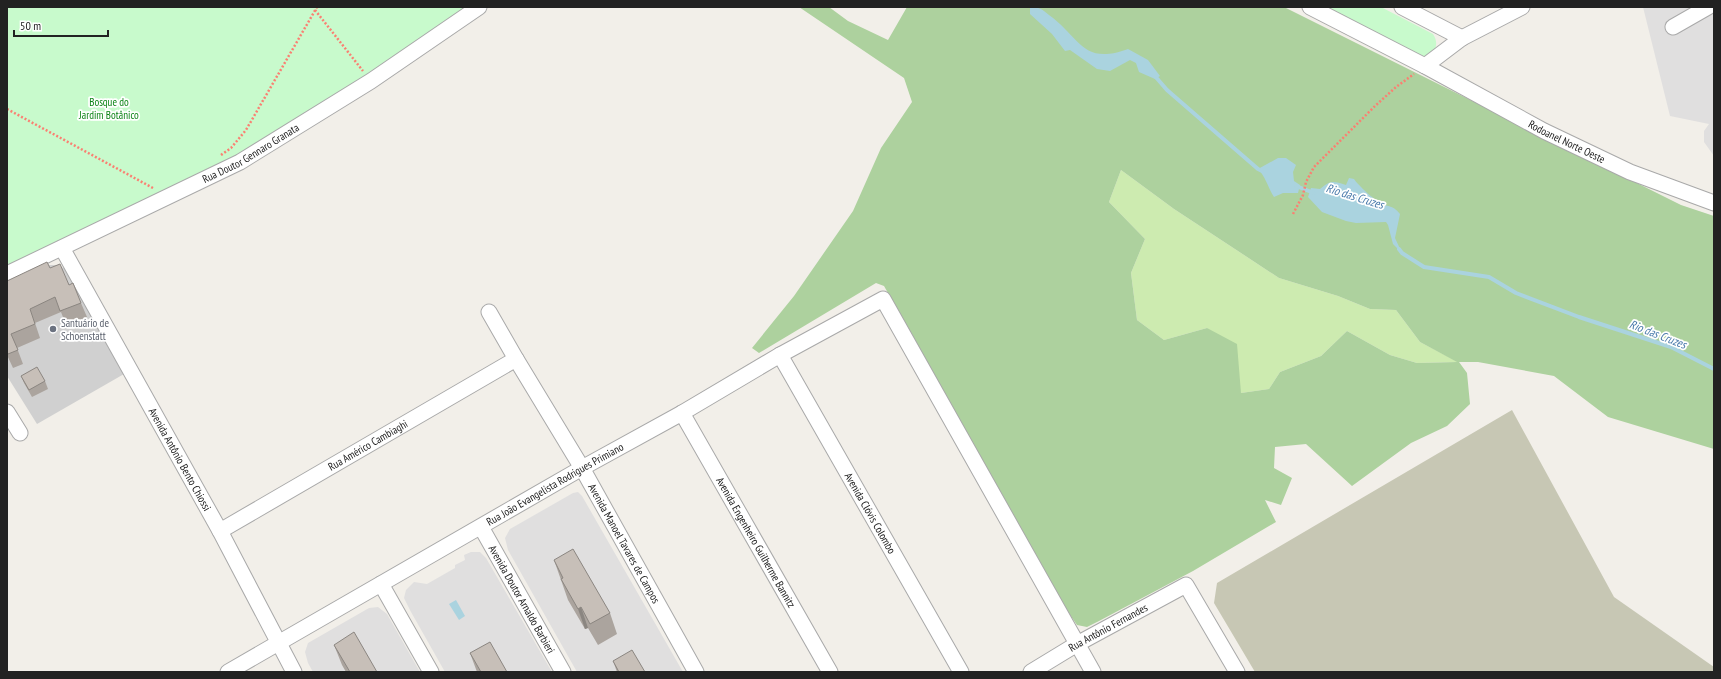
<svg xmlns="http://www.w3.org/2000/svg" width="1721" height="679" font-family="'PT Sans Narrow',sans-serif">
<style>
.residential{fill:#e0dfdf}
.religious{fill:#d0d0d0}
.construction{fill:#c7c7b4}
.grass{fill:#cdebb0}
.forest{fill:#add19e;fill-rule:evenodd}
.park{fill:#c8facc}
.water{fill:#aad3df}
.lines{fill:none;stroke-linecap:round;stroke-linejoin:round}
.stream{stroke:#aad3df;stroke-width:4}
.street-casing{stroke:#a9a9a9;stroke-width:17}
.path{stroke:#fa8072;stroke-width:2.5;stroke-dasharray:2 2;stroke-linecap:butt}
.street{stroke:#fff;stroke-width:15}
.wall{fill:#aba49e}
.shaded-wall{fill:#8b8681}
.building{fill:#c7bfb8;stroke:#8b8681}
.worship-dot{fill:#6b7280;stroke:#fff;stroke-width:1.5}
.labels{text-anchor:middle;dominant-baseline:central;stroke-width:3.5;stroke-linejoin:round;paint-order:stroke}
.park-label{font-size:11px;fill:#0c8416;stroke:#fff}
.street-label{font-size:11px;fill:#222;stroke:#fff}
.worship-label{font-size:11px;fill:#5b616d;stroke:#fff;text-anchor:start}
.water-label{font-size:12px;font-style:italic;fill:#4a7aab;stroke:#fff}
</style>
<rect width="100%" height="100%" fill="#f2efe9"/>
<!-- residential -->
<path class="residential" d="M1643 7H1714V156L1704 142V131L1709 124 1670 116Z
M578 492 582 496 683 672H577L508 550 505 538 510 529 573 493Z
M471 552H480L486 558 552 672H445L411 612 404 598 406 590 414 582 427 584 455 568V565L465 560 464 555Z
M378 607 387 614 420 672H313L308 663 305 652 308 643 369 608Z"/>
<!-- religious -->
<path class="religious" d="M49 265H58L67 270 124 374 37 424 7 376V285Z"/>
<!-- construction -->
<path class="construction" d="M1512 410 1614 597 1714 667V672H1255L1214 603 1217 583Z"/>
<!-- grass -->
<path class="grass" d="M1121 170 1174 209 1279 278 1338 296 1370 309 1396 310 1420 342 1458 362 1417 363 1390 355 1347 331 1321 356 1280 372 1269 389 1241 393 1207 328 1164 340 1137 320 1131 273 1145 239 1109 202Z"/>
<!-- forest -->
<path class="forest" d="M799 7H829L848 21 888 40 907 7H1284L1681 205 1714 216V449L1608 417 1554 376 1478 362H1459L1467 373 1470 404 1447 426 1411 443 1352 486 1306 444 1275 447 1274 468 1292 478 1281 505 1265 500 1276 522 1193 571 1099 621 1087 627 1077 625 1068 612 884 286 876 283 759 353 752 348 794 296 853 211 881 148 912 102 904 78ZM1121 170 1174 209 1279 278 1338 296 1370 309 1396 310 1420 342 1457 362 1417 363 1390 355 1347 331 1321 356 1280 372 1269 389 1241 393 1237 344 1207 328 1164 340 1137 320 1131 273 1145 239 1109 202Z"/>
<!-- park -->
<path class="park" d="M7 7H469L256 150 7 270Z
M1322 7H1381L1433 34C1441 46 1433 57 1419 57Z"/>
<!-- water -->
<path class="water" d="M1030 7C1039 7 1042 9 1049 15 1080 37 1082 66 1128 49L1148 60 1160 76 1155 79 1139 72 1136 63 1130 60 1110 71 1097 69 1070 50 1065 51 1052 34 1030 14Z
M1278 158H1286L1296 165 1293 172 1294 181 1300 185 1298 193H1283L1274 197C1268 188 1266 177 1258 169Z
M1349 178 1354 179C1358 185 1374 200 1381 203 1389 208 1392 204 1400 214L1395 238 1402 253 1393 244 1388 225 1386 222 1356 223 1346 221 1322 212 1308 197 1311 188 1320 189C1331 180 1333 181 1346 185Z
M456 600 465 616 459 620 449 604Z"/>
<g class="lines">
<!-- stream -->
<path class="stream" d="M1154 75 1167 90 1258 169 1262 171
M1296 186 1314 193
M1399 249 1402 253 1424 267 1489 277 1516 293 1579 317 1671 347 1714 369"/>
<!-- street casing -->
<g class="street-casing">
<g id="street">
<path id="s1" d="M1310 7 1425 66 1544 131 1630 172 1714 203"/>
<path d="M1402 7 1462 38"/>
<path d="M1673 27 1708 7"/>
<path d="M1425 66 1462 38 1522 7"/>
<path id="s2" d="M62 248 220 531 294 672"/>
<path id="s3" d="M7 274 240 162 371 81 479 7"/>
<path id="s4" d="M489 312 516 359 582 468 696 672"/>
<path id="s5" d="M780 355 961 672"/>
<path d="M7 412 20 433"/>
<path id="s6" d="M682 413 830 672"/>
<path id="s7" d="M481 527 563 672"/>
<path id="s8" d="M220 531 516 359"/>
<path d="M381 584 431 672"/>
<path id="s9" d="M228 672 582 468 682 413 780 355 883 299 1093 672"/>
<path id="s10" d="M1031 672 1077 644 1186 585 1237 672"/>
</g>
</g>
<!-- path -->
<path class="path" d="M315 10 363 71
M7 109 153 188
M221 155 231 148 246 130 317 7
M1293 214 1303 195 1306 182 1314 167 1375 106 1396 87 1414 74"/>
<!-- street -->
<use href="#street" class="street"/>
</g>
<!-- wall -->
<path class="wall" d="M50 268 69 285 81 303 87 317 66 325 61 312 35 323 40 338 17 348 23 364 13 368 7 355V281Z
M21 376 45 381 48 389 32 397 24 383Z
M554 560 610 613 617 634 598 645 588 628 585 629 568 600Z
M334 645 377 672H346L342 665Z
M470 653 507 672H477Z
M613 661 645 672H617Z"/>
<!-- shaded-wall -->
<path class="shaded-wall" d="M581 607 588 628 585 629 578 609Z"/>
<!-- building -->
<path class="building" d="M47 262 50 268 60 264 69 285 73 283 81 303 60 311 55 297 30 309 35 324 11 334 18 350 8 354 7 352V281Z
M37 367 45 381 29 390 21 376Z
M573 549 610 613 590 624 581 607 578 609 561 579 563 578 554 560Z
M354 632 377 672H350L334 645Z
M490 642 507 672H481L470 653Z
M632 650 645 672H619L613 661Z"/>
<!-- markers -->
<circle class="worship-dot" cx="53" cy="329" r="4"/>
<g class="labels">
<!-- park labels -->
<g class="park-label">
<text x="109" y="102">Bosque do<tspan x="109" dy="13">Jardim Botânico</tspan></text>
</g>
<!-- street labels -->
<g class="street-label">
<text stroke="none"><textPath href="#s1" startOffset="290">Rodoanel Norte Oeste</textPath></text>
<text stroke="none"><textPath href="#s3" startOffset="272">Rua Doutor Gennaro Granata</textPath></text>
<text stroke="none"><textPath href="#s8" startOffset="171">Rua Américo Cambiaghi</textPath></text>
<text stroke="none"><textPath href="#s2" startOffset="242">Avenida Antônio Bento Chiossi</textPath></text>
<text stroke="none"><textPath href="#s9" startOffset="377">Rua João Evangelista Rodrigues Primiano</textPath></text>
<text stroke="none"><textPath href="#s5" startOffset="182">Avenida Clóvis Colombo</textPath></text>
<text stroke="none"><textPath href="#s6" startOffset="149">Avenida Engenheiro Guilherme Bannitz</textPath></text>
<text stroke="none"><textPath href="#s4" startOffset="268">Avenida Manoel Tavares de Campos</textPath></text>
<text stroke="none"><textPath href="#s7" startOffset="83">Avenida Doutor Arnaldo Barbieri</textPath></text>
<text stroke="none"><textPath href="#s10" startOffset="89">Rua Antônio Fernandes</textPath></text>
</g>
<!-- worship labels -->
<g class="worship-label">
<text x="61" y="323">Santuário de<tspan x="61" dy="13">Schoenstatt</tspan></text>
</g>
<!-- water labels -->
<g class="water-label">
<text transform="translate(1355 196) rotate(17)">Rio das Cruzes</text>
<text transform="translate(1658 334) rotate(21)">Rio das Cruzes</text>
</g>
</g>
<!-- border -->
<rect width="1721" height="679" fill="none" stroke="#222222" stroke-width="16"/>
<!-- scale -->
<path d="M14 30v6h94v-6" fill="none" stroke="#222222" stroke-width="2"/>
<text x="20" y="30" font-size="12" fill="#222222" stroke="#ffffff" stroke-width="3" paint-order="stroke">50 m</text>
</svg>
